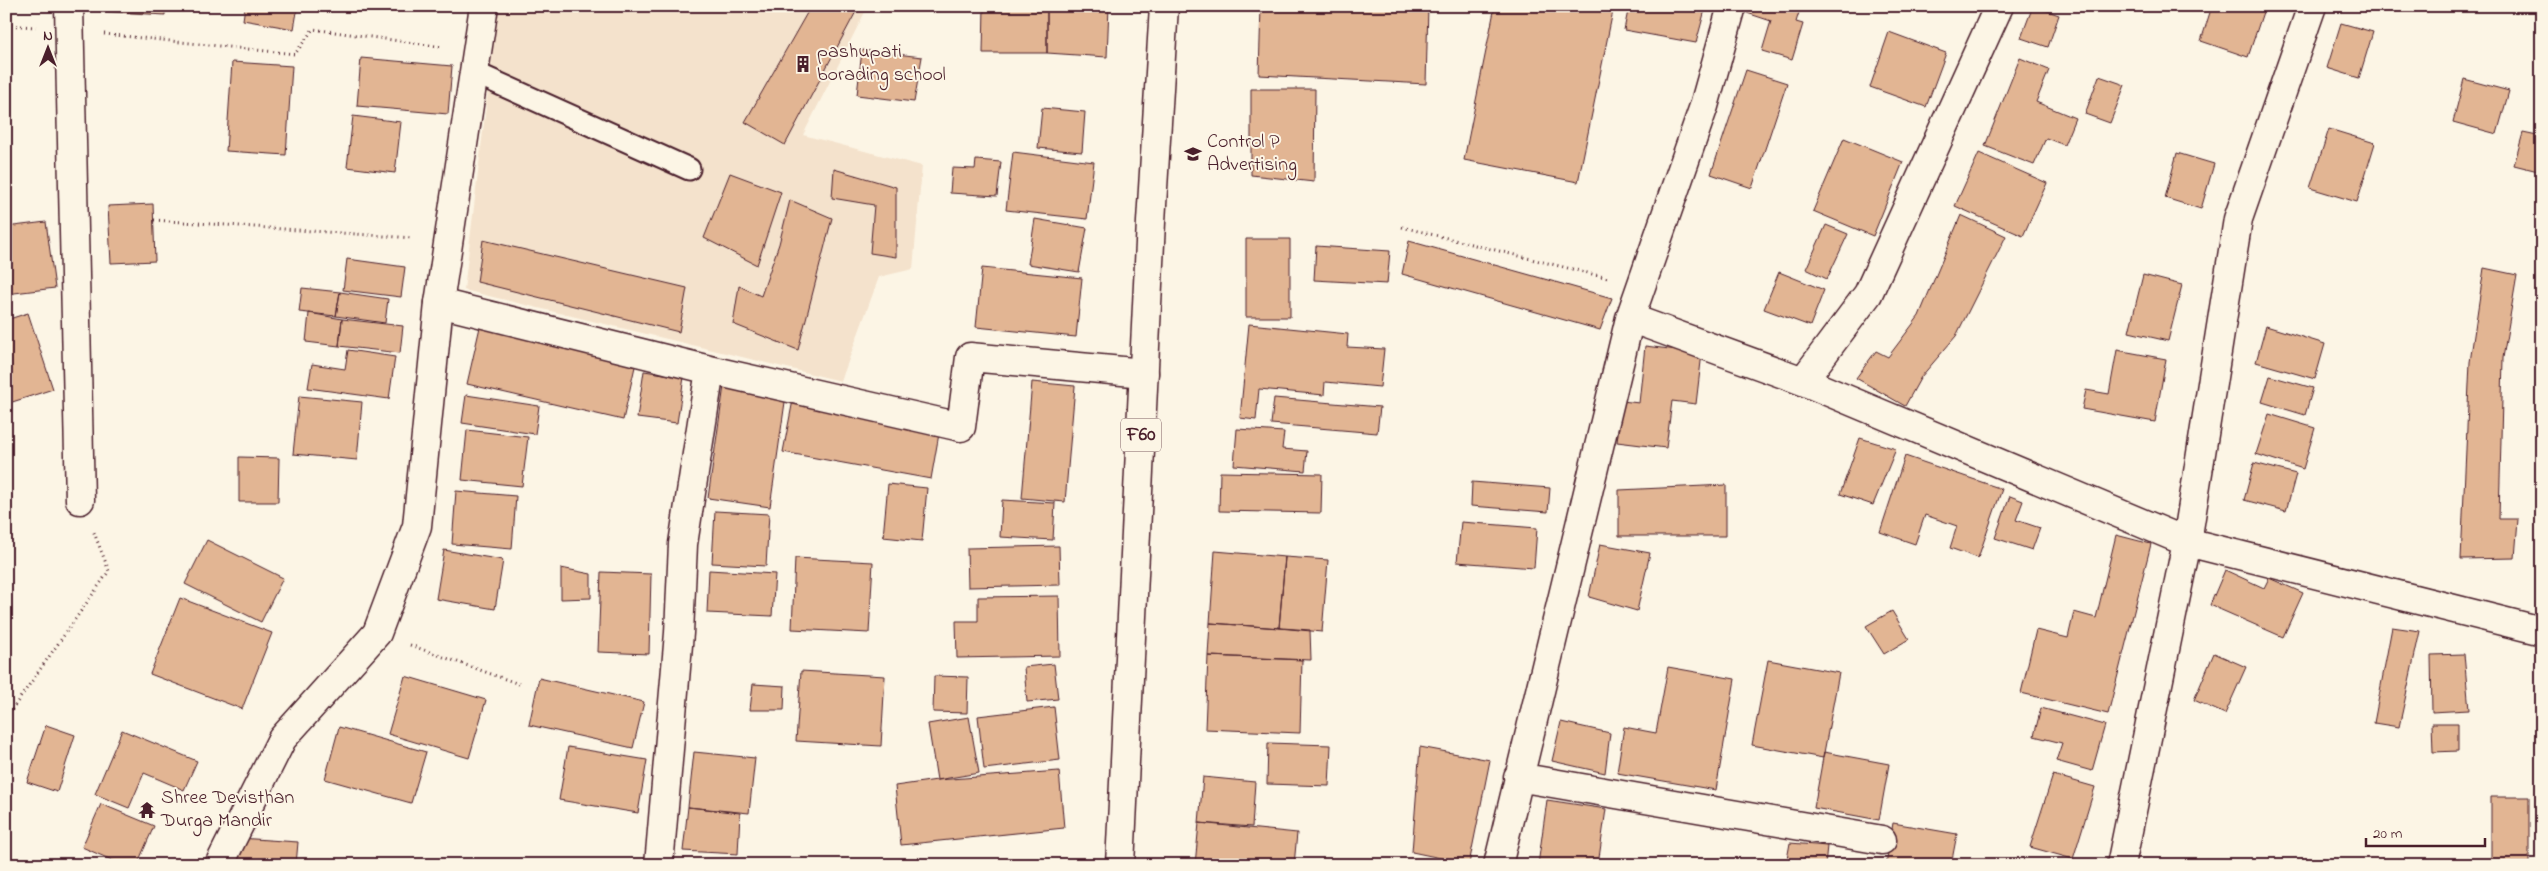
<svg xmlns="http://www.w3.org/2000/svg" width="2548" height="871" font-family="'Indie Flower',sans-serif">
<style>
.built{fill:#f4e2cc}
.building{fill:#e2b593;stroke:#4a1f2b}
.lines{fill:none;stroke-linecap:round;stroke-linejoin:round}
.service-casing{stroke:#4a1f2b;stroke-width:25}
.minor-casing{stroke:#4a1f2b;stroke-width:31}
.tertiary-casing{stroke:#4a1f2b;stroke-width:31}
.primary-casing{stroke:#4a1f2b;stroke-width:31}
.path{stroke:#4a1f2b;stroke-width:3;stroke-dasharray:1 4;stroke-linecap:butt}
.service{stroke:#fcf5e5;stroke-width:21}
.minor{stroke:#fcf5e5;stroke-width:28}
.tertiary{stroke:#fcf5e5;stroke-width:28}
.primary{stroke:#fcf5e5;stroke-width:28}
.labels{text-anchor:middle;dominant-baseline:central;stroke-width:4;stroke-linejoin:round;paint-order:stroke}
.shield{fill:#fcf5e5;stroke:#7f5f63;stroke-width:1}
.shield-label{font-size:19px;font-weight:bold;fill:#4a1f2b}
.poi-label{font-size:20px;fill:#4a1f2b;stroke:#fcf5e5;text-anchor:start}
</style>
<rect width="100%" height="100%" fill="#fcf5e5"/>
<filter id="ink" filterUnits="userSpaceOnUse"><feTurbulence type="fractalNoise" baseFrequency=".02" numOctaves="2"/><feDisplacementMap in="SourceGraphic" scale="10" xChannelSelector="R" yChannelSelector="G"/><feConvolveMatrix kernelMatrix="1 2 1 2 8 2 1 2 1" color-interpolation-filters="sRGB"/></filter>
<g filter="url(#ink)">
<!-- built -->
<path class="built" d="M498 6H868L803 135 922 166 913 269 879 277 841 381 464 290Z"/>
<!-- building -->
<path class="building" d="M100 6H165V15L99 11Z
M245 6H298L294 29 243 20Z
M811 6H859L785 145 745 122Z
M984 6H1047V53H983Z
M1047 6H1109L1107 57 1047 53Z
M1261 6H1428L1426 84 1259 75Z
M1495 6H1614L1578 182 1464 160Z
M1629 6H1706L1696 43 1624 30Z
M1749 6H1801L1796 22 1803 24 1792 60 1762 51 1771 21 1747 13Z
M2033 6 2059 15 2048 47 2021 38Z
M2212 6H2265L2248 57 2201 41Z
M2341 23 2373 32 2359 78 2327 68Z
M1889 32 1946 53 1926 107 1870 87Z
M862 50 922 57 914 102 857 95Z
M361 58 452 66 448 114 357 106Z
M2020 58 2049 70 2036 102 2075 118 2064 145 2046 138 2034 165 1985 146Z
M232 62 292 66 286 155 226 151Z
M1746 70 1787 83 1752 188 1711 174Z
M2099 76 2125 85 2110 123 2085 114Z
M2464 79 2509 91 2497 134 2453 122Z
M1251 89H1315L1314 182 1251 175Z
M1042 108 1085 112 1082 152 1038 148Z
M353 116 401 122 395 173 347 167Z
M2329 129 2375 143 2357 202 2310 188Z
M2523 133 2542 137V158L2538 171 2514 165Z
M1844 138 1903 162 1873 236 1813 211Z
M1013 152 1094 162 1087 219 1006 210Z
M1979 153 2047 183 2023 236 1955 206Z
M2177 153 2214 164 2201 209 2165 198Z
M976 160 1001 162 997 196 950 193 952 168 975 169Z
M834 169 896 187V257L870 253 874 205 832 198Z
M730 173 781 192 757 265 704 238Z
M790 200 832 218 798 350 733 324 739 286 761 296 779 244Z
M153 204 155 261 111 263 108 206Z
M1961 215 2006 236 1956 336 1921 377 1905 406 1856 378 1876 351 1888 357 1919 316Z
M1035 219 1087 228 1079 272 1028 264Z
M46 222 55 288 6 294V227Z
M1826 225 1848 234 1827 279 1806 269Z
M1246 239H1290V317H1246Z
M483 240 687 288 679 332 477 282Z
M1409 241 1612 298 1600 330 1402 274Z
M1316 246 1390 251 1387 284 1314 280Z
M347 259 405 267 401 297 343 290Z
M982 268 1082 278 1076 337 976 327Z
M2484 268 2517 275 2503 358 2499 519H2518L2515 558 2461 559 2470 362Z
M1779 272 1824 290 1810 326 1764 309Z
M2143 275 2182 285 2168 341 2129 332Z
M302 288 340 292 336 316 299 312Z
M340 292 388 299 385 323 336 316Z
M28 313 53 389 6 404V320Z
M309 313 342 319 339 346 306 342Z
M342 319 403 326 400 353 339 346Z
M1249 324 1348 334 1347 347 1384 349 1380 387 1325 382 1324 395 1259 389 1256 420 1240 418Z
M2266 326 2325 344 2315 379 2256 362Z
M480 327 636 362 623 420 467 384Z
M1645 346 1702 353 1696 404 1672 401 1666 448 1617 442 1622 401 1639 403Z
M348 350 395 357 389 399 308 388 312 364 345 369Z
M2117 350 2166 359 2155 422 2082 409 2086 390 2109 394Z
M644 371 684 377 677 423 637 418Z
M2270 376 2313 388 2305 415 2262 402Z
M1032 382 1075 386 1065 502 1022 498Z
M724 386 786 395 770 507 708 498Z
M466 395 539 406 535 434 462 423Z
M299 396 362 402 357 460 293 454Z
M1274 398 1380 407 1377 433 1271 424Z
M793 400 940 428 931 479 783 452Z
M2269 414 2315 428 2303 469 2256 454Z
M1237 429 1284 432 1282 449 1307 451 1305 471 1234 465Z
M467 430 528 437 522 486 462 480Z
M1860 438 1896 449 1873 505 1840 494Z
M1905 456 2002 489 1978 558 1950 548 1957 526 1925 515 1915 544 1880 532Z
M239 457 279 458 278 502H239Z
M2254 463 2296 474 2286 511 2244 500Z
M1220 472 1322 474 1321 513 1219 511Z
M1472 482 1550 488 1548 512 1471 506Z
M888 484 927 488 922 541 883 537Z
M1726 485V536H1619V490Z
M456 491 516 496 512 549 452 544Z
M2010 496 2023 501 2016 520 2040 528 2032 550 1995 538Z
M1002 500 1055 503 1053 540 1000 537Z
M715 511 769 514 766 566 712 563Z
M1461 522 1537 528 1534 568 1457 562Z
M2116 535 2151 544 2108 714 2021 693 2036 630 2068 638 2074 612 2096 618Z
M207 540 283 578 261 622 185 584Z
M1600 544 1650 553 1637 611 1589 597Z
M1059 546 1060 585 968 587 967 548Z
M444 550 503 560 495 609 436 599Z
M1215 551 1285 557 1279 628 1210 623Z
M1285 557 1328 560 1322 632 1279 628Z
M795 558 873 562 869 633 792 629Z
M561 568 591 574V598L561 599Z
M709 570 775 574 772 616 707 613Z
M2225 570 2264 588 2269 578 2303 593 2283 637 2210 605Z
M601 572 651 574 649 654 598 652Z
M1059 596 1060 656 957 658 956 621H978V597Z
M180 598 272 633 242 709 150 674Z
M1892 611 1909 639 1884 654 1866 626Z
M1210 623 1310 630 1311 660 1208 656Z
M2392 627 2420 631 2399 727 2374 723Z
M2214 653 2246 667 2225 714 2194 700Z
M2464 654 2469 710 2432 712 2431 655Z
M1208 656 1302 660 1300 733 1205 729Z
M1768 660 1839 673 1823 758 1752 745Z
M1054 664 1058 699 1027 702 1024 667Z
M1668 667 1735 679 1716 790 1617 773 1624 727 1656 733Z
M801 671 885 676 881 746 796 741Z
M405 676 486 700 469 758 388 734Z
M934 676 968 677 967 713 933 712Z
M539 678 644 702 633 748 529 725Z
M753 684 785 686 784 710H750Z
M1054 707 1060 760 984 769 978 716Z
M2041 708 2105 725 2092 771 2056 761 2062 743 2034 736Z
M969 717 979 773 937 780 928 724Z
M1561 722 1610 733 1605 773 1552 761Z
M2432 723H2458V751L2433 752Z
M46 725 75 735 57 792 27 782Z
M339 727 426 752 411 803 325 779Z
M122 730 197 761 184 790 144 773 129 808 95 794Z
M1268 743 1331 745 1329 786 1267 784Z
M568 747 647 760 638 813 559 800Z
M1420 747 1490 760 1469 864 1412 852Z
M694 752 755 758 749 813 688 807Z
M1824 752 1889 764 1879 820 1814 808Z
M1059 771 1064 828 901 845 895 786 937 780Z
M2053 775 2095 787 2073 859 2030 847Z
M1203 777 1255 782 1252 827 1199 823Z
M2491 797H2529V863H2491Z
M1547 800 1606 809 1598 865H1538Z
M101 804 154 826 137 865H123L82 847Z
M688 807 740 813 738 854 683 851Z
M1199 823 1297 833 1294 865H1195Z
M1893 823 1957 834 1951 865H1886Z
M239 838 298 842 296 865H237Z
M1790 843 1827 846 1825 865H1786Z"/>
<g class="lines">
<!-- service casing -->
<g class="service-casing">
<path id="service" d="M473 72 689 169"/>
</g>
<!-- minor casing -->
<g class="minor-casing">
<path id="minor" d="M69 6 80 500
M439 303 710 370 961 427 970 357 1144 373
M1630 318 1803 381 2187 542 2542 631
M1803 381 1868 294 1999 6
M1518 777 1882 840
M659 865 679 633 683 544 710 370
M1498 865 1630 318 1704 106 1732 6
M2121 865 2187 542 2238 219 2312 6"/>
</g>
<!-- tertiary casing -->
<g class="tertiary-casing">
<path id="tertiary" d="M219 865 282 739 377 633 417 526 439 303 484 6"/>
</g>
<!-- primary casing -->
<g class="primary-casing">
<path id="primary" d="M1120 865 1151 222 1164 6"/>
</g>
<!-- path -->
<path class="path" d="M6 25 36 27
M104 34 295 54 313 29 443 47
M154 220 413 238
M1402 227 1608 278
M410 645 519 684
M6 718 109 571 93 530"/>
<!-- service -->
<use href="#service" class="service"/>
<!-- minor -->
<use href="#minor" class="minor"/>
<!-- tertiary -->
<use href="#tertiary" class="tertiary"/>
<!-- primary -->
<use href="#primary" class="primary"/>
</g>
</g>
<!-- icons -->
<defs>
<g id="building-bare" transform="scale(1.35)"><path d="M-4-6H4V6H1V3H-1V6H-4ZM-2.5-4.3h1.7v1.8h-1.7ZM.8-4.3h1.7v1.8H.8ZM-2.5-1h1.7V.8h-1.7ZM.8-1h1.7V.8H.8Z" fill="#4a1f2b" stroke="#fcf5e5" stroke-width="2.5" paint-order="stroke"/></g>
<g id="school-bare" transform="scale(1.35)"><path d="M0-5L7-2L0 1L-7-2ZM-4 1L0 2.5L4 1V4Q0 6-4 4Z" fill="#4a1f2b" stroke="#fcf5e5" stroke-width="2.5" paint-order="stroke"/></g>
<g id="temple-bare" transform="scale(1.35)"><path d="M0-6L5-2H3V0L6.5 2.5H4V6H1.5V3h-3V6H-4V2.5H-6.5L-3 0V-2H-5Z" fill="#4a1f2b" stroke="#fcf5e5" stroke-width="2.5" paint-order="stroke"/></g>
</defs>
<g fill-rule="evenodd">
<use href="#building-bare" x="803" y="64"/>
<use href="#school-bare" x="1193" y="154"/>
<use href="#temple-bare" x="147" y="810"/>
</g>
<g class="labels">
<!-- shield labels -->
<rect class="shield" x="1121" y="418.5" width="40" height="33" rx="4"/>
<g class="shield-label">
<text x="1141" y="435">F60</text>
</g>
<!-- poi labels -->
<g class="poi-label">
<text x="817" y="52">pashupati<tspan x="817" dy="23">borading school</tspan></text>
<text x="1207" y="142">Control P<tspan x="1207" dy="23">Advertising</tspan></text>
<text x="161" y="798">Shree Devisthan<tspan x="161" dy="23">Durga Mandir</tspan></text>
</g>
</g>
<!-- margin -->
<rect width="2548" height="871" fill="none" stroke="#fcf5e5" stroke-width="25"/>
<rect x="12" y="12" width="2523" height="846" fill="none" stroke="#4a1f2b" stroke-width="2" filter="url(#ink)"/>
<!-- north arrow -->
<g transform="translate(48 48)" stroke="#fcf5e5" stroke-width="4" paint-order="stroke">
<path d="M0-4L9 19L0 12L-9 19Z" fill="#4a1f2b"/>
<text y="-8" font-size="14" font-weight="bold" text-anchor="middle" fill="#4a1f2b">N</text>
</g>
<!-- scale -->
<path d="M2366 838v8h119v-8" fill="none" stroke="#4a1f2b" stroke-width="2.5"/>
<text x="2373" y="838" font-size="15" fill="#4a1f2b" stroke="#fcf5e5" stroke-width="4" paint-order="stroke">20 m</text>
</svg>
